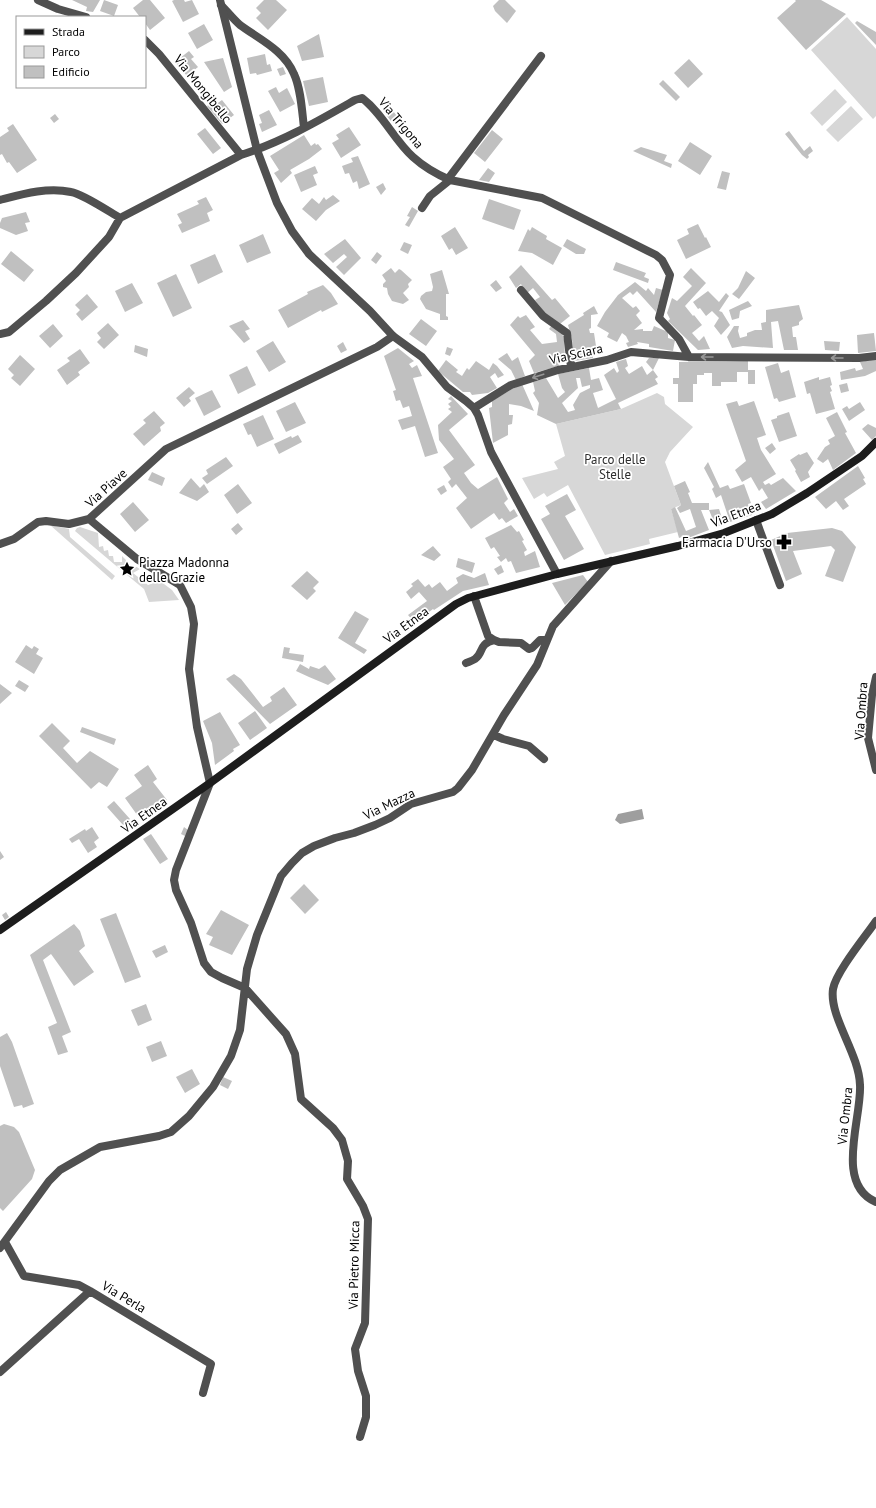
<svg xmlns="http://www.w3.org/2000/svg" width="876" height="1508" font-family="'PT Sans',sans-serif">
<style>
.green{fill:#d7d7d7}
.water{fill:#9e9e9e}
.building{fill:#c0c0c0;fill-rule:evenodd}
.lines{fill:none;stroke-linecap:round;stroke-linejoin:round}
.minor{stroke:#505050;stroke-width:8}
.tertiary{stroke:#505050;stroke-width:8}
.secondary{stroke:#1d1d1d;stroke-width:8}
.oneway{stroke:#969696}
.labels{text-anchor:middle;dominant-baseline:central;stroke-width:3.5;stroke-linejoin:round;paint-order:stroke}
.street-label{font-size:13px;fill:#000;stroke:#fff}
.park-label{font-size:13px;fill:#2e2e2e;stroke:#fff}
.poi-label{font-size:13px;fill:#000;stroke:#fff;text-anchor:end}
</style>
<rect width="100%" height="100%" fill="#fff"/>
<!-- green -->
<path class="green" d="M847 17 876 49V116L873 119 811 50Z
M835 89 847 102 822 126 810 113Z
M851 106 863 119 838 142 826 130Z
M657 393 664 397 665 404 693 427 670 452 665 462 681 505 671 509 678 532 649 539 650 544 605 555 568 485 547 497 544 493 534 499 522 478 558 469 554 462 565 456 556 424 621 409Z
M50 525 69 529 70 537 115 576 112 580Z
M80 527 98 533 99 547 103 546 104 551 108 550 109 556H113L114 562H122V556L128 562 121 570 75 531 77 528Z
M135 566 140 569 133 573 148 585 160 581 172 590 179 600 149 602 144 589 127 575Z"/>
<!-- water -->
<path class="water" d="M642 809 644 819 620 824 615 820 618 814Z"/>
<!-- building -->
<path class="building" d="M72 0H100L93 12 86 11 87 7Z
M104 0 118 5 114 16 100 11Z
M143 0H150L165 18 150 30 145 23V17H140L133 8Z
M174 0H184L185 2 192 0 199 14 183 22 172 1Z
M264 0H276L287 10 268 30 256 18 261 13 256 8Z
M499 0H505L516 11 507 23 495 11 493 6Z
M795 0H821L846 14 806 50 777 18 796 1Z
M857 21 876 32V45L855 23Z
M204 24 213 40 197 49 188 33Z
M319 34 324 57 302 61 297 46Z
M189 51 194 57 191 59 198 67 187 76 175 62Z
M265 54 267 65 270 64 272 71 257 75 256 73 250 74 247 58Z
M223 58 232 87 224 92 204 62Z
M689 59 703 74 688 88 674 73Z
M283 67 286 74 280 76 277 69Z
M323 77 328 102 309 106 303 81Z
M663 80 680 97 676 101 659 84Z
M276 87 279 93 287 88 295 104 280 112 268 91Z
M222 100 234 115 222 124 207 106 213 102 215 105Z
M269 110 277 125 262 132 259 124 262 123 259 115Z
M393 111 397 116 391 121 387 116Z
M55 114 59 119 54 123 50 118Z
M13 124 37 160 17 173 9 162 7 163 2 154 0 155V137L9 131 7 128Z
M349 127 361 145 341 158 332 143 339 139 336 135Z
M205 128 221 148 213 154 197 134Z
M492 130 503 139 485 162 474 153Z
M789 131 804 151 810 146 813 151 808 155 809 157 807 159 802 155 785 134Z
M304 135 311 146 315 143 316 145 318 144 322 149 309 159 290 170 292 173 281 183 274 173 279 170 270 156Z
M690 142 712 156 700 175 678 161Z
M641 147 667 155 664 161 672 164 671 168 633 151Z
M358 156 370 184 359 189 357 181 353 183 349 173 345 174 342 166 353 162 351 158Z
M315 166 318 173 313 175 317 185 301 192 294 175Z
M488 168 495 173 489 182 479 180Z
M722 171 730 173 726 190 717 188Z
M383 183 386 189 381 195 376 187Z
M333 195 340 201 326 210 316 221 302 209 312 198 319 204 324 197 326 200Z
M206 197 213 210 207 213 210 221 182 233 178 225 182 223 177 214 199 204 197 201Z
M489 199 521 210 514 230 482 219Z
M412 207 418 211 409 227 405 225 410 217 407 216Z
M26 212 30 222 25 223 28 231 16 235 0 228V223L2 218Z
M698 224 705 238 706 237 711 247 686 259 677 240 689 234 687 229Z
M455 227 468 248 456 255 452 248 449 250 441 236Z
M532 227 547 236 546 239 562 248 553 265 532 253 518 251 528 229 530 231Z
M263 234 271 253 247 263 239 245Z
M345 239 361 258 344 275 336 267 347 257 344 254 333 263 324 254Z
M567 239 586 249 584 254H576L563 246Z
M404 242 412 245 408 254 400 250Z
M11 251 34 270 24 282 1 264Z
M377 252 382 256 376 264 371 260Z
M215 254 223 272 198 284 190 265Z
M616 262 646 273 644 277 649 279 648 283 613 270Z
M521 265 552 300 555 298 570 316 560 324 545 313 535 300 540 297 533 288 526 294 521 284 516 288 509 277Z
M391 268 395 273 399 269 401 270 412 280 408 284 409 287 403 293 409 300 403 304 392 301 388 294 387 288 383 287V284L386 281 382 275Z
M691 268 706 283 685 306 693 316 694 315 702 325 692 333 699 341 704 336 710 349 698 350 668 321 670 319 667 313 672 298 677 301 692 286 683 277Z
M442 270 449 294H446V316L448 317V320H440V314L426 309 420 299 421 296 426 292 432 291 433 287 430 274Z
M746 271 755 278 739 299 732 294 738 288Z
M176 274 192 308 173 317 157 283Z
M496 280 502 288 496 292 490 285Z
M635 282 646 291 648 288 654 295 656 288 663 290 656 312 637 291 633 295 630 292 622 298 633 308 636 306 640 311 636 315 642 323 634 330 643 329V331H652L654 326 668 332V338L675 340 673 351 649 347V344L637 342 638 344 628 347 626 343 629 342 626 336 622 333 617 342 607 337 609 333 597 326 605 312 618 295Z
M132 283 143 303 125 312 115 291Z
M323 285 331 293 338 304 322 312 321 310 288 328 278 310 308 294 307 292Z
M708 291 719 302 726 293 729 296 719 311 722 312 730 325 721 335 714 326 719 318 712 311 706 316 700 308 698 309 693 302Z
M87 294 98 307 82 321 76 314 80 310 75 305Z
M748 301 752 306 740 311 739 318 732 320 729 310Z
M799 305 803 319 799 322V325L792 327 793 337H796L798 350H784L778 321 771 322 773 348 743 346 732 348 727 337 734 326H739L738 331 740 338 747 336V333L755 330H762L761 323 766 322V310Z
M594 306 598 314 591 315V328L589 329 590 333H594L596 346H593V358L574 361 572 339 568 325 584 315 583 313Z
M526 315 535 327 530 330 542 344 557 342 556 334 549 329 552 325 562 333 564 340 565 358 557 359 559 366 534 373 529 361 535 355 510 325 518 316 520 318Z
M421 319 437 331 426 346 409 334Z
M243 320 250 329 245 331 250 339 244 343 229 326Z
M108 323 119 335 104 349 97 342 101 338 97 333Z
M53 324 63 336 50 348 39 336Z
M874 333 876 351 858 353 857 335Z
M273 341 286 362 269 372 256 351Z
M824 341 840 342 839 351 825 350Z
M343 342 347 350 341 353 337 346Z
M135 345 148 349 147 357 134 352Z
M447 347 453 349 450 356 445 354Z
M398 348 414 361 409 364 412 368 417 365 422 376 413 378 438 453 425 457 415 426 402 430 398 420 412 416 409 406 403 408 400 400 396 401 393 391 396 390 384 356Z
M80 349 90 363 78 372 80 375 67 385 57 370 70 361 67 358Z
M507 353 512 361 518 357 525 376 516 380 511 370 498 359Z
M20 355 35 369 20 386 11 378 14 375 8 369Z
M649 358H659L653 370 646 362Z
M626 359 628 366 625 368 629 374 642 366 647 375 653 370 658 377 655 379 658 384 618 403 621 409 556 424 537 415 539 403 533 393 535 391 533 382 546 378 558 398 565 392 562 388 558 374 589 368 591 380 599 378 603 390 593 393 598 408 616 399 604 375 614 368 617 373 619 371 616 362ZM576 378H580L582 387 590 385V388L580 393 573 405 575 410 568 412 562 403 578 388Z
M876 359V371L865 376 841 380 840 372 855 368 856 371 863 369 860 362Z
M446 360 458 370 456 372 462 376 467 368 469 370 476 361 489 370 493 363 497 366 504 375 498 378 495 373 490 377 497 388 488 393 472 395 470 392H463L438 371Z
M748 361V370H755V384H748V372H737V382H721V386H712V373H704V375H697V384H693V402H678V384H673V378H679V362Z
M778 363 781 373 789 370 796 397 779 402 777 398 774 399 765 367Z
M247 366 256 385 238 394 229 375Z
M819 377V380L830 377 832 385 830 386 832 391 830 392 835 409 816 414 810 393 807 394 804 382Z
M847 383 849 391 841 393 839 385Z
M522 384 534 411 521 406 509 404V415H513L512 424 508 425V435L493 443 489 408 492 407V401L512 389Z
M189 387 195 393 189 398 191 401 184 407 176 398Z
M212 390 221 407 204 416 195 398Z
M451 396 468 414 449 430 475 465 464 473 471 483 478 489 497 477 508 499 504 503 510 512 514 509 518 516 506 523 502 518 499 520 494 513 471 529 456 508 467 498 456 484 452 488 448 482 451 479 443 467 454 459 439 440 438 425 452 412 448 409 451 407 448 404 452 401 448 399Z
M737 401 739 406 754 401 766 435 757 438 761 450 776 474 763 482 765 485 769 483 771 485 783 478 796 491 766 509 761 502 768 498 762 488 759 491 751 477 742 482 735 470 746 461 726 404Z
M295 402 306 423 286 432 276 411Z
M860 402 865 410 849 421 842 409 847 406 849 409Z
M154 411 165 423 160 427 161 431 144 446 133 434 146 423 143 420Z
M789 412 797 436 779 442 771 420 777 418V416Z
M837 412 847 432 845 433 856 453 833 470 828 459 823 463 817 459 825 447 830 444 828 440 835 436 826 418Z
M263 415 274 439 257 447 251 434 248 435 243 424Z
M868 424 876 428V436L872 440 862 429Z
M298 435 302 442 279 454 274 444 291 436 292 438Z
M772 443 776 449 770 454 765 448Z
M807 452 814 463 808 472 810 477 801 482 795 471 796 470 790 460 799 454 800 455Z
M226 457 233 466 207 484 202 478 208 474 206 470Z
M708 462 720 488 728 485 730 489 744 484 751 503 748 504 752 515 730 522 721 495 716 498 712 489 714 487 704 468Z
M858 466 865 478 863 479 866 484 844 499 849 506 843 510 836 501 826 509 815 497Z
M152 472 165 478 162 486 148 480Z
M191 478 200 488 204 484 209 492 197 501 179 493Z
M685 481 690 492 688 493 692 503H709V510H701L709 530 688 538 687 535 679 538 671 509 675 507 686 531 696 527 690 509 680 513 677 508 681 505 674 486Z
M238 484 252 503 237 514 224 495Z
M444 485 447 491 441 495 437 489Z
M567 494 576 510 565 516 584 549 564 560 541 519 550 514 545 506Z
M133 502 149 520 135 532 120 514Z
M719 509 724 524 716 527 709 510Z
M238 523 243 529 236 535 231 529Z
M511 525 517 532 519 531 524 540 522 541 527 550 524 552 525 556 535 551 540 567 516 573 511 561 508 562 506 558 501 562 497 557 500 556 494 547 491 549 485 538Z
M832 528 842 531 856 547 843 582 825 576 835 550 831 546 793 551 802 574 786 581 771 540 787 533Z
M433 546 441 555 434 561 421 555Z
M458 558 475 563 472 573 456 567Z
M501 565 504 572 498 575 494 569Z
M307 571 319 582 313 588 316 591 307 600 291 586Z
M485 573 489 585 463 591 434 610 433 609 415 623 408 615 427 601 419 592 411 599 406 592 413 586 411 584 418 579 425 587 429 584 432 588 440 582 447 591 458 583 456 578 463 574 474 578Z
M583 575 588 582 565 605 552 583Z
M355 611 369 619 355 643 367 650 364 654 338 638Z
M26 645 32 649 34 646 39 649 36 654 43 658 34 674 15 662Z
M284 647 290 648 289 653 304 655 303 662 282 658Z
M300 664 309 669 310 666 319 669 325 665 336 679 328 685 309 677 296 671Z
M234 674 241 679 263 707 272 701 270 697 284 687 297 705 270 724 226 679Z
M19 680 29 686 25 692 15 686Z
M0 684 12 693 0 704Z
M255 711 267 728 250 740 238 723Z
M220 712 240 745 233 749 234 751 215 765 212 743 203 721Z
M52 723 70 741 63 748 77 763 90 751 119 769 107 787 99 782 91 789 39 736Z
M82 727 116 739 114 745 80 732Z
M148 765 157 779 153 782 167 800 140 819 125 798 142 786 134 775Z
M114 801 130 819 123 825 107 807Z
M92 827 99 838 94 842 97 847 88 853 79 839 72 843 69 839 85 829 86 831Z
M184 827 188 830 185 836 181 834Z
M151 834 168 859 160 864 143 839Z
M0 851 4 857 0 860Z
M304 884 319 900 305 914 290 898Z
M221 910 249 925 232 955 209 945 213 937 206 934Z
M6 912 9 917 5 920 2 915Z
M116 913 141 977 125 983 100 919Z
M74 924 80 931 85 946 79 951 94 972 74 986 51 954 43 960 71 1032 62 1036 68 1052 58 1055 48 1027 57 1023 30 955Z
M165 945 168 952 156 958 152 951Z
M146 1004 152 1020 138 1026 131 1010Z
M7 1033 12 1042 34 1104 23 1108 22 1105 14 1107 0 1066V1037Z
M161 1041 167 1056 152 1062 146 1047Z
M192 1069 200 1084 185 1093 176 1077Z
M223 1077 232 1081 228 1089 220 1085Z
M4 1124 14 1127 19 1132 35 1170 32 1179 3 1211 0 1208V1126Z"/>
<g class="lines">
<!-- minor -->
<path class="minor" d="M38 0 58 9 86 17
M221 5C227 11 233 19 240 25 259 39 284 50 294 74 301 89 302 111 304 128
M145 40 159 54 241 155
M448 179 541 56
M0 200C23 194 47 187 71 192 83 194 108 211 120 218L241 155C282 142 318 121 355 100L362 98C383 114 394 140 413 157 424 167 436 174 450 180L542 198 656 255 662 260 670 275 659 318 679 339 689 357
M422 208 430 196 450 180
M521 290 543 316 567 333 571 367
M0 334 9 332 46 301 76 273 109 237 120 218
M474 408 511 385 558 370 607 360 631 352 689 357 859 358 876 356
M756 520 780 585
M0 544 14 539 38 522 46 521 69 524 89 519
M474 596 488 636 494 640 499 642 521 643 529 649 532 648 540 640H547
M466 663C468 662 472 661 475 659 484 653 478 644 494 640
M876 677 872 695 868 738 876 770
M494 735 503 739 529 746 544 759
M876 921C865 937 836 972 833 989 829 1017 859 1053 860 1085 862 1118 834 1184 876 1202
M5 1242 24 1276 79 1285 90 1291 211 1364 203 1393
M0 1248 49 1181 60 1170 100 1147 159 1136 171 1132 189 1116 213 1087 231 1056 240 1030 247 969 257 935 281 876 292 863 302 853 314 846 335 838 354 833 375 825 390 818 411 804 453 792 458 788 472 770 504 715 537 665 553 626 611 561
M0 1372 90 1291
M360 1437 366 1417V1396L358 1371 355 1349 365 1323 368 1219 363 1206 347 1179 348 1161 342 1140 333 1128 301 1099 295 1054 286 1034 245 988 222 978 211 972 204 963 191 923 176 890 174 880 176 870 210 783 197 727 189 669 194 624 191 607 180 585 137 559 89 519 166 449 377 347 393 336"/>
<!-- tertiary -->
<path class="tertiary" d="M220 0 257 150 277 203 292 231 309 254 370 311 393 336 422 357 447 387 466 401 474 408 478 415 491 452 557 574"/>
<!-- secondary -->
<path class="secondary" d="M0 930 210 783 456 604 468 598 557 574 678 546 724 533 772 514 807 493 862 456 876 442"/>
</g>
<!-- one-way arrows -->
<defs><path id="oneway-shaft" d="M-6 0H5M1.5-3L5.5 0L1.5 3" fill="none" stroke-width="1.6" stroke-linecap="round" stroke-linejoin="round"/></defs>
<g class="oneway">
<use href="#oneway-shaft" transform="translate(707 357) rotate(-180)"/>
<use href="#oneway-shaft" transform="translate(837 358) rotate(-180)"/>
<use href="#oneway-shaft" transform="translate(538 376) rotate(162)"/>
</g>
<!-- icons -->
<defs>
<g id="pharmacy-bare" transform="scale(1.2)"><path d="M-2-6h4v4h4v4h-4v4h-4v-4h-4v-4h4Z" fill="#000" stroke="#fff" stroke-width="2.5" paint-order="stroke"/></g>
<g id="sight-bare" transform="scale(1.2)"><path d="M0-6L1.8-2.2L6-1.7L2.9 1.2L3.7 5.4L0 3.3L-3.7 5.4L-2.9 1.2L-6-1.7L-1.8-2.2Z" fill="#000" stroke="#fff" stroke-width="2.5" paint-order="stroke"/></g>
</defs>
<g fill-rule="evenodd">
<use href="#pharmacy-bare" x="784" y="542"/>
<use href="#sight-bare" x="127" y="569"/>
</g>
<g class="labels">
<!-- street labels -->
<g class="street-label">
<text transform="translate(203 89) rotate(51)">Via Mongibello</text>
<text transform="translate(401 123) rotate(50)">Via Trigona</text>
<text transform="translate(576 354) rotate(-13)">Via Sciara</text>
<text transform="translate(106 488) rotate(-42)">Via Piave</text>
<text transform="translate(736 514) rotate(-21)">Via Etnea</text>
<text transform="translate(406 625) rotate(-36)">Via Etnea</text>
<text transform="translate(861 711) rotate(-86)">Via Ombra</text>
<text transform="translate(389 804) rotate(-26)">Via Mazza</text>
<text transform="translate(144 815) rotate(-35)">Via Etnea</text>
<text transform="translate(845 1116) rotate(-84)">Via Ombra</text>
<text transform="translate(354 1265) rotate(-89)">Via Pietro Micca</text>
<text transform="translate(124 1297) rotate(31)">Via Perla</text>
</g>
<!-- park labels -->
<g class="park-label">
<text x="615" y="459">Parco delle<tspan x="615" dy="15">Stelle</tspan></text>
</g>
<!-- poi labels -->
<g class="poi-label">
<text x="772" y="542">Farmacia D'Urso</text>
<text x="139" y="562" text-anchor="start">Piazza Madonna<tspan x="139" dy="15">delle Grazie</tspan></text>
</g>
</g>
<!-- legend -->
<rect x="16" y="16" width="130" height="72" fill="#ffffff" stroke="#999999"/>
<rect x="24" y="29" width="20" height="6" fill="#1d1d1d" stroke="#999999"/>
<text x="52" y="36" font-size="12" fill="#000000">Strada</text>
<rect x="24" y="46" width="20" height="12" fill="#d7d7d7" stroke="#999999"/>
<text x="52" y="56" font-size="12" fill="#000000">Parco</text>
<rect x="24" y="66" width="20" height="12" fill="#c0c0c0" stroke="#999999"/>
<text x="52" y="76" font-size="12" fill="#000000">Edificio</text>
</svg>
